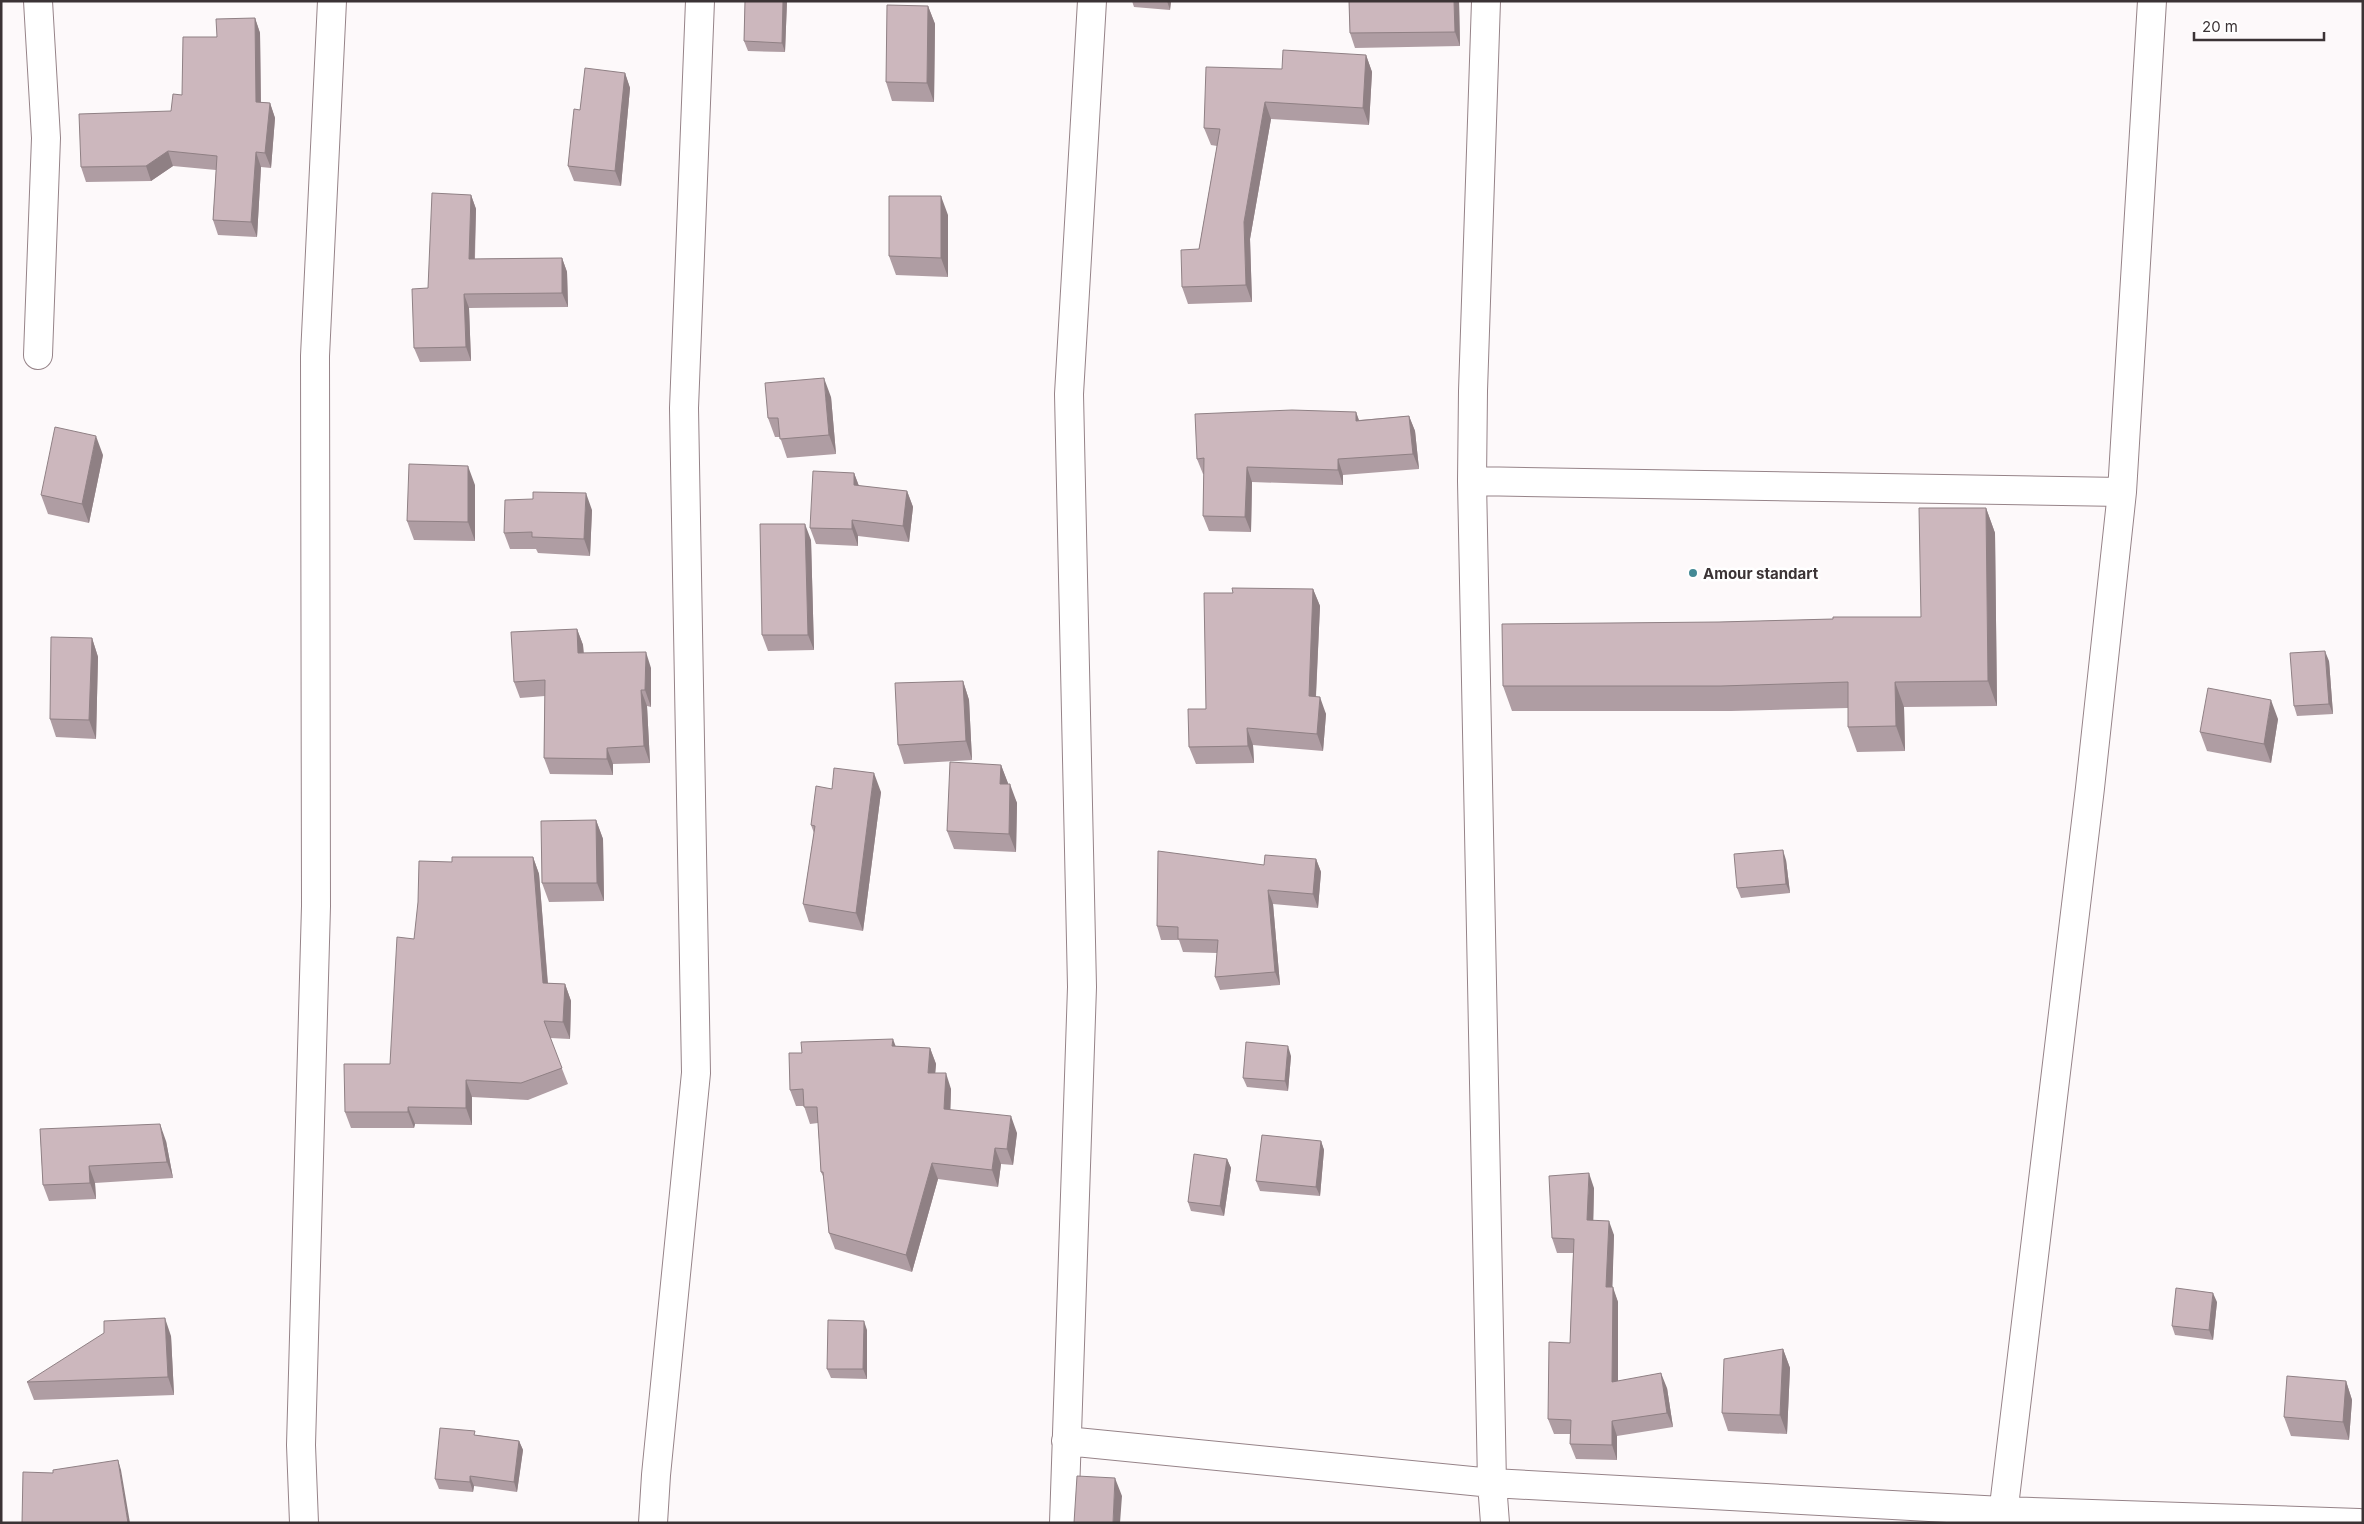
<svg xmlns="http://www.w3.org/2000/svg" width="2364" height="1524" font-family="Inter,sans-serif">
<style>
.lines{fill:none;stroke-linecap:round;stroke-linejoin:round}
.minor-casing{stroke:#968388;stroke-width:30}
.minor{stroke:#fff;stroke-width:28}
.wall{fill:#af9da3}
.shaded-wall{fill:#8f8084}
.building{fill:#ccb7bd;stroke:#8f8084}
.poi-dot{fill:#448995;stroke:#fff;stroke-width:2}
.labels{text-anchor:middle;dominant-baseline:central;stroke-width:5;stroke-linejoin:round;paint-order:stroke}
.poi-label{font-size:15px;font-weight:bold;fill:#3b3335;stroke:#fff;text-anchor:start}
</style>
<rect width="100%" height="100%" fill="#fdf9fa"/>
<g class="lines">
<!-- minor casing -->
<g class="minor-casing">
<path id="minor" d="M1486 1 1473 391 1472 481 1492 1483 1495 1523
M38 355 46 138 38 1
M1472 481 2122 492
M1066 1441 1492 1483 2002 1511 2359 1523
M304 1523 301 1445 316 906 315 356 332 1
M653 1523 656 1475 696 1073 684 408 700 1
M1064 1523 1082 987 1069 394 1092 1
M2002 1523 2090 788 2122 492 2152 1"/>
</g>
<!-- minor -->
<use href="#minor" class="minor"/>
</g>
<!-- wall -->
<path class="wall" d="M745 1H787L785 52 748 51 744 41Z
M1132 1H1171L1170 10 1134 7Z
M1349 1H1459L1460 46 1355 48 1350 33Z
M928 6 935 24 934 102 892 101 886 82Z
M255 18 260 33 261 102 270 103 275 118 271 168 261 167 257 237 218 235 213 220 216 170 173 166 151 181 86 182 81 167 171 111 182 95 217 37Z
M1366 55 1372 72 1369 125 1271 119 1250 239 1252 302 1188 304 1182 287 1199 249 1217 146 1211 145 1204 128Z
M625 73 630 88 621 186 574 181 568 166 580 110Z
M471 195 476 209 475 259 562 258 567 272 568 307 469 308 471 361 420 362 414 348 428 288Z
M948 215V277L896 275 889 256Z
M831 397 836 454 787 458 780 437H775L768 418Z
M1356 412 1359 420 1409 416 1415 431 1419 469 1343 475V485L1252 482 1251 532 1209 531 1203 516 1204 474H1203L1197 459Z
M103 455 89 523 48 514 41 495Z
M854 473 859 486 907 491 913 507 909 542 858 536V546L816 544 810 528Z
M475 485V541L414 540 407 521Z
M1986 508 1995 533 1997 706 1904 707 1905 751 1857 752 1848 727V708L1731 711H1512L1503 686 1719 622 1921 617Z
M592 510 590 556 538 553 536 549H510L504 533Z
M811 540 814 650 768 651 762 635Z
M1313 589 1320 606 1316 697 1326 714 1323 751 1253 745 1254 763 1196 764 1189 747 1206 709 1233 593Z
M577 629 583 645 584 653 651 668V707L647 706 650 763 613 764V775L550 774 544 758 545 696 520 698 514 682Z
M92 638 98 657 96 739 56 737 50 719Z
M2329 661 2333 714 2297 716 2294 706Z
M963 681 969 700 972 760 904 764 898 745Z
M2278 719 2271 763 2207 751 2200 732Z
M1001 765 1008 784 1017 803 1016 852 954 849 947 831Z
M832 789 881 792 863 931 809 922 803 904 814 833 811 825Z
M596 820 603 839 604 901 549 902 542 883Z
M533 857 539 874 548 983 565 984 571 1001 570 1039 550 1038 568 1084 528 1100 472 1097V1125L415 1124 414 1128H351L345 1112 390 1064 414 939 452 862Z
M1316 859 1321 872 1318 908 1273 904 1280 985 1220 990 1215 977 1217 953 1183 952 1179 940H1161L1157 926 1264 865Z
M1786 860 1790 893 1741 898 1737 888Z
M896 1046 930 1048 936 1064 935 1073 951 1089 950 1110 1017 1133 1013 1165 1001 1164 998 1187 938 1179 912 1272 835 1249 829 1233 824 1178 821 1172 818 1123 810 1124 804 1106H796L790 1090Z
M1291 1056 1288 1091 1247 1087 1243 1078Z
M40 1129 166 1141 173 1178 95 1183 96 1199 49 1201 43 1185Z
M1321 1141 1324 1150 1320 1196 1260 1191 1256 1181Z
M1227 1159 1231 1168 1224 1216 1191 1211 1188 1202Z
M1594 1188 1593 1220 1614 1235 1612 1287 1618 1302V1381L1667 1388 1673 1427 1617 1436V1460L1576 1459 1570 1444V1434H1554L1548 1419 1570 1343 1573 1253H1557L1552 1238Z
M2217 1302 2213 1340 2175 1335 2172 1326Z
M867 1330V1379L831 1378 827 1369Z
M171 1336 174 1395 34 1400 27 1382Z
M1783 1349 1790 1368 1787 1434 1728 1431 1722 1413Z
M2346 1381 2352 1400 2349 1440 2291 1436 2284 1417Z
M476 1435 519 1441 523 1450 517 1492 474 1486 473 1492 439 1489 435 1479Z"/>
<!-- shaded-wall -->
<path class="shaded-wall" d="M783 1H787L785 52 782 43Z
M1167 1H1171L1170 10Z
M1454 1H1459L1460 46 1455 32Z
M928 6 935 24 934 102 927 83Z
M255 18 260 33 261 116 256 102Z
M1366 55 1372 72 1369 125 1363 108Z
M625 73 630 88 621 186 615 171Z
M1265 102 1271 119 1250 239 1252 302 1246 285 1244 222Z
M270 103 275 118 271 168 265 153Z
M168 151 173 166 151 181 146 166Z
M256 152 261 167 257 237 251 222Z
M471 195 476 209 474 273 469 259Z
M941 196 948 215V277L941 258Z
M562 258 567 272 568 307 562 293Z
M464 294 469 308 471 361 466 347Z
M824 378 831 397 836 454 829 435Z
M1356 412 1361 427 1356 421Z
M1409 416 1415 431 1419 469 1413 454Z
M96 436 103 455 89 523 82 504Z
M1338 459 1343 475V485L1338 470Z
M468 466 475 485V541L468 522Z
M1247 467 1252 482 1251 532 1245 517Z
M854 473 860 489 854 485Z
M907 491 913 507 909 542 903 526Z
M586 493 592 510 590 556 584 539Z
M1986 508 1995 533 1997 706 1988 681Z
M852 520 858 536V546L852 529Z
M805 524 811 540 814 650 808 635Z
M1313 589 1320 606 1315 713 1309 696Z
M577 629 583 645 584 669 578 653Z
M92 638 98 657 96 739 89 720Z
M2325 651 2329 661 2333 714 2329 704Z
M646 652 651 668V707L645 690Z
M963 681 969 700 972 760 966 741Z
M1895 682 1904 707 1905 751 1896 726Z
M641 690 647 706 650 763 644 746Z
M1320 697 1326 714 1323 751 1317 734Z
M2271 700 2278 719 2271 763 2264 744Z
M1247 728 1253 745 1254 763 1248 746Z
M607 748 613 764V775L607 759Z
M1001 765 1008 783 1007 803 1000 784Z
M874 773 881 792 863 931 856 913Z
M1010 784 1017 803 1016 852 1009 834Z
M596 820 603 839 604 901 597 883Z
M1783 850 1786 860 1790 893 1786 884Z
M533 857 539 874 549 1000 543 983Z
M1316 859 1321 872 1318 908 1313 894Z
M1268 890 1273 904 1280 985 1275 972Z
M565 984 571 1001 570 1039 563 1022Z
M893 1039 899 1055 892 1046Z
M1288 1046 1291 1056 1288 1091 1285 1081Z
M930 1048 936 1064 934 1089 928 1073Z
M946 1073 951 1089 950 1125 944 1109Z
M466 1080 472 1097V1125L466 1108Z
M408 1107 415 1124 414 1128 408 1112Z
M1011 1116 1017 1133 1013 1165 1007 1149Z
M160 1124 166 1141 173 1178 167 1162Z
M1321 1141 1324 1150 1320 1196 1316 1187Z
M995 1148 1001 1164 998 1187 992 1170Z
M1227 1159 1231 1168 1224 1216 1220 1206Z
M932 1163 938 1179 912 1272 906 1255Z
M89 1166 95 1183 96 1199 90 1183Z
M1589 1173 1594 1188 1593 1235 1587 1220Z
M1609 1221 1614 1235 1612 1301 1606 1287Z
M1613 1287 1618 1302V1396L1612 1382Z
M2213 1293 2217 1302 2213 1340 2209 1330Z
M165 1318 171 1336 174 1395 168 1377Z
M864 1321 867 1330V1379L863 1369Z
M1783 1349 1790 1368 1787 1434 1780 1415Z
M1661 1373 1667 1388 1673 1427 1667 1413Z
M2346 1381 2352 1400 2349 1440 2343 1422Z
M1612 1421 1617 1436V1460L1612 1445Z
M519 1441 523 1450 517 1492 514 1482Z
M118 1460 121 1470 130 1523H128Z
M470 1476 474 1486 473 1492 470 1482Z
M1115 1478 1122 1496 1120 1523H1113Z"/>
<!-- building -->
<path class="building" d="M745 1H783L782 43 744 41Z
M1349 1H1454L1455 32 1350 33Z
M887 5 928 6 927 83 886 82Z
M255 18 256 102 270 103 265 153 256 152 251 222 213 220 217 156 168 151 146 166 81 167 79 114 171 111 173 94 182 95 183 37H217L216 19Z
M1283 50 1366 55 1363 108 1265 102 1244 222 1246 285 1182 287 1181 250 1199 249 1220 129 1204 128 1206 67 1282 69Z
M585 68 625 73 615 171 568 166 574 109 580 110Z
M432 193 471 195 469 259 562 258V293L464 294 466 347 414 348 412 289 428 288Z
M889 196H941V258L889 256Z
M824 378 829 435 780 439 778 418H768L765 383Z
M1292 410 1356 412V421L1409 416 1413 454 1338 459V470L1247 467 1245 517 1203 516 1204 458 1197 459 1195 414Z
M55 427 96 436 82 504 41 495Z
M409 464 468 466V522L407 521Z
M813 471 854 473V485L907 491 903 526 852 520V529L810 528Z
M533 492 586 493 584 539 532 537V532L504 533 505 500 533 499Z
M1919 508H1986L1988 681 1895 682 1896 726 1848 727V682L1721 686H1503L1502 624 1719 622 1833 619V617H1921Z
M760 524H805L808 635H762Z
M1232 588 1313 589 1309 696 1320 697 1317 734 1247 728 1248 746 1189 747 1188 709H1206L1204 593H1233Z
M577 629 578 653 646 652 645 690H641L644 746 607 748V759L544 758 545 680 514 682 511 632Z
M51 637 92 638 89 720 50 719Z
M2325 651 2329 704 2294 706 2290 653Z
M963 681 966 741 898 745 895 683Z
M2208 688 2271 700 2264 744 2200 732Z
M950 762 1001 765 1000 784H1010L1009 834 947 831Z
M834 768 874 773 856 913 803 904 815 826 811 825 816 786 832 789Z
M596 820 597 883H542L541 821Z
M1783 850 1786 884 1737 888 1734 854Z
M1158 851 1264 865 1265 855 1316 859 1313 894 1268 890 1275 972 1215 977 1218 940 1178 939V927L1157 926Z
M452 857H533L543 983 565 984 563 1022 544 1021 562 1068 521 1083 466 1080V1108L408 1107V1112H345L344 1064H390L397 937 414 939 418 902 419 861 452 862Z
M893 1039 892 1046 930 1048 928 1073H946L944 1109 1011 1116 1007 1149 995 1148 992 1170 932 1163 906 1255 829 1233 823 1172H821L817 1107H804L803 1089 790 1090 789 1053H802L801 1042Z
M1246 1042 1288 1046 1285 1081 1243 1078Z
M160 1124 167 1162 89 1166 90 1183 43 1185 40 1129Z
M1262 1135 1321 1141 1316 1187 1256 1181Z
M1194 1154 1227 1159 1220 1206 1188 1202Z
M1589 1173 1587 1220 1609 1221 1606 1287H1613L1612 1382 1661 1373 1667 1413 1612 1421V1445L1570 1444 1571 1420 1548 1419 1549 1342 1570 1343 1574 1239 1552 1238 1549 1176Z
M2176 1288 2213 1293 2209 1330 2172 1326Z
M165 1318 168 1377 27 1382 104 1333V1321Z
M828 1320 864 1321 863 1369H827Z
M1783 1349 1780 1415 1722 1413 1724 1359Z
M2287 1376 2346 1381 2343 1422 2284 1417Z
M440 1428 475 1431 474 1435 519 1441 514 1482 470 1476V1482L435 1479Z
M118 1460 128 1523H22L23 1472 53 1473V1470Z
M1077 1476 1115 1478 1113 1523H1074Z"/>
<!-- markers -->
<circle class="poi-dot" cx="1693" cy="573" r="5"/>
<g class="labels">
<!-- poi labels -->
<g class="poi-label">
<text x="1703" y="573">Amour standart</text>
</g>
</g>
<!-- border -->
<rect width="2364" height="1524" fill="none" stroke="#3b3335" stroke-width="5"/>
<!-- scale -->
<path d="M2194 32v8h130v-8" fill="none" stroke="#3b3335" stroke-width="2.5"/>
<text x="2202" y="32" font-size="15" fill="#3b3335" stroke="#ffffff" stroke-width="4" paint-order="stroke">20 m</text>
</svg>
